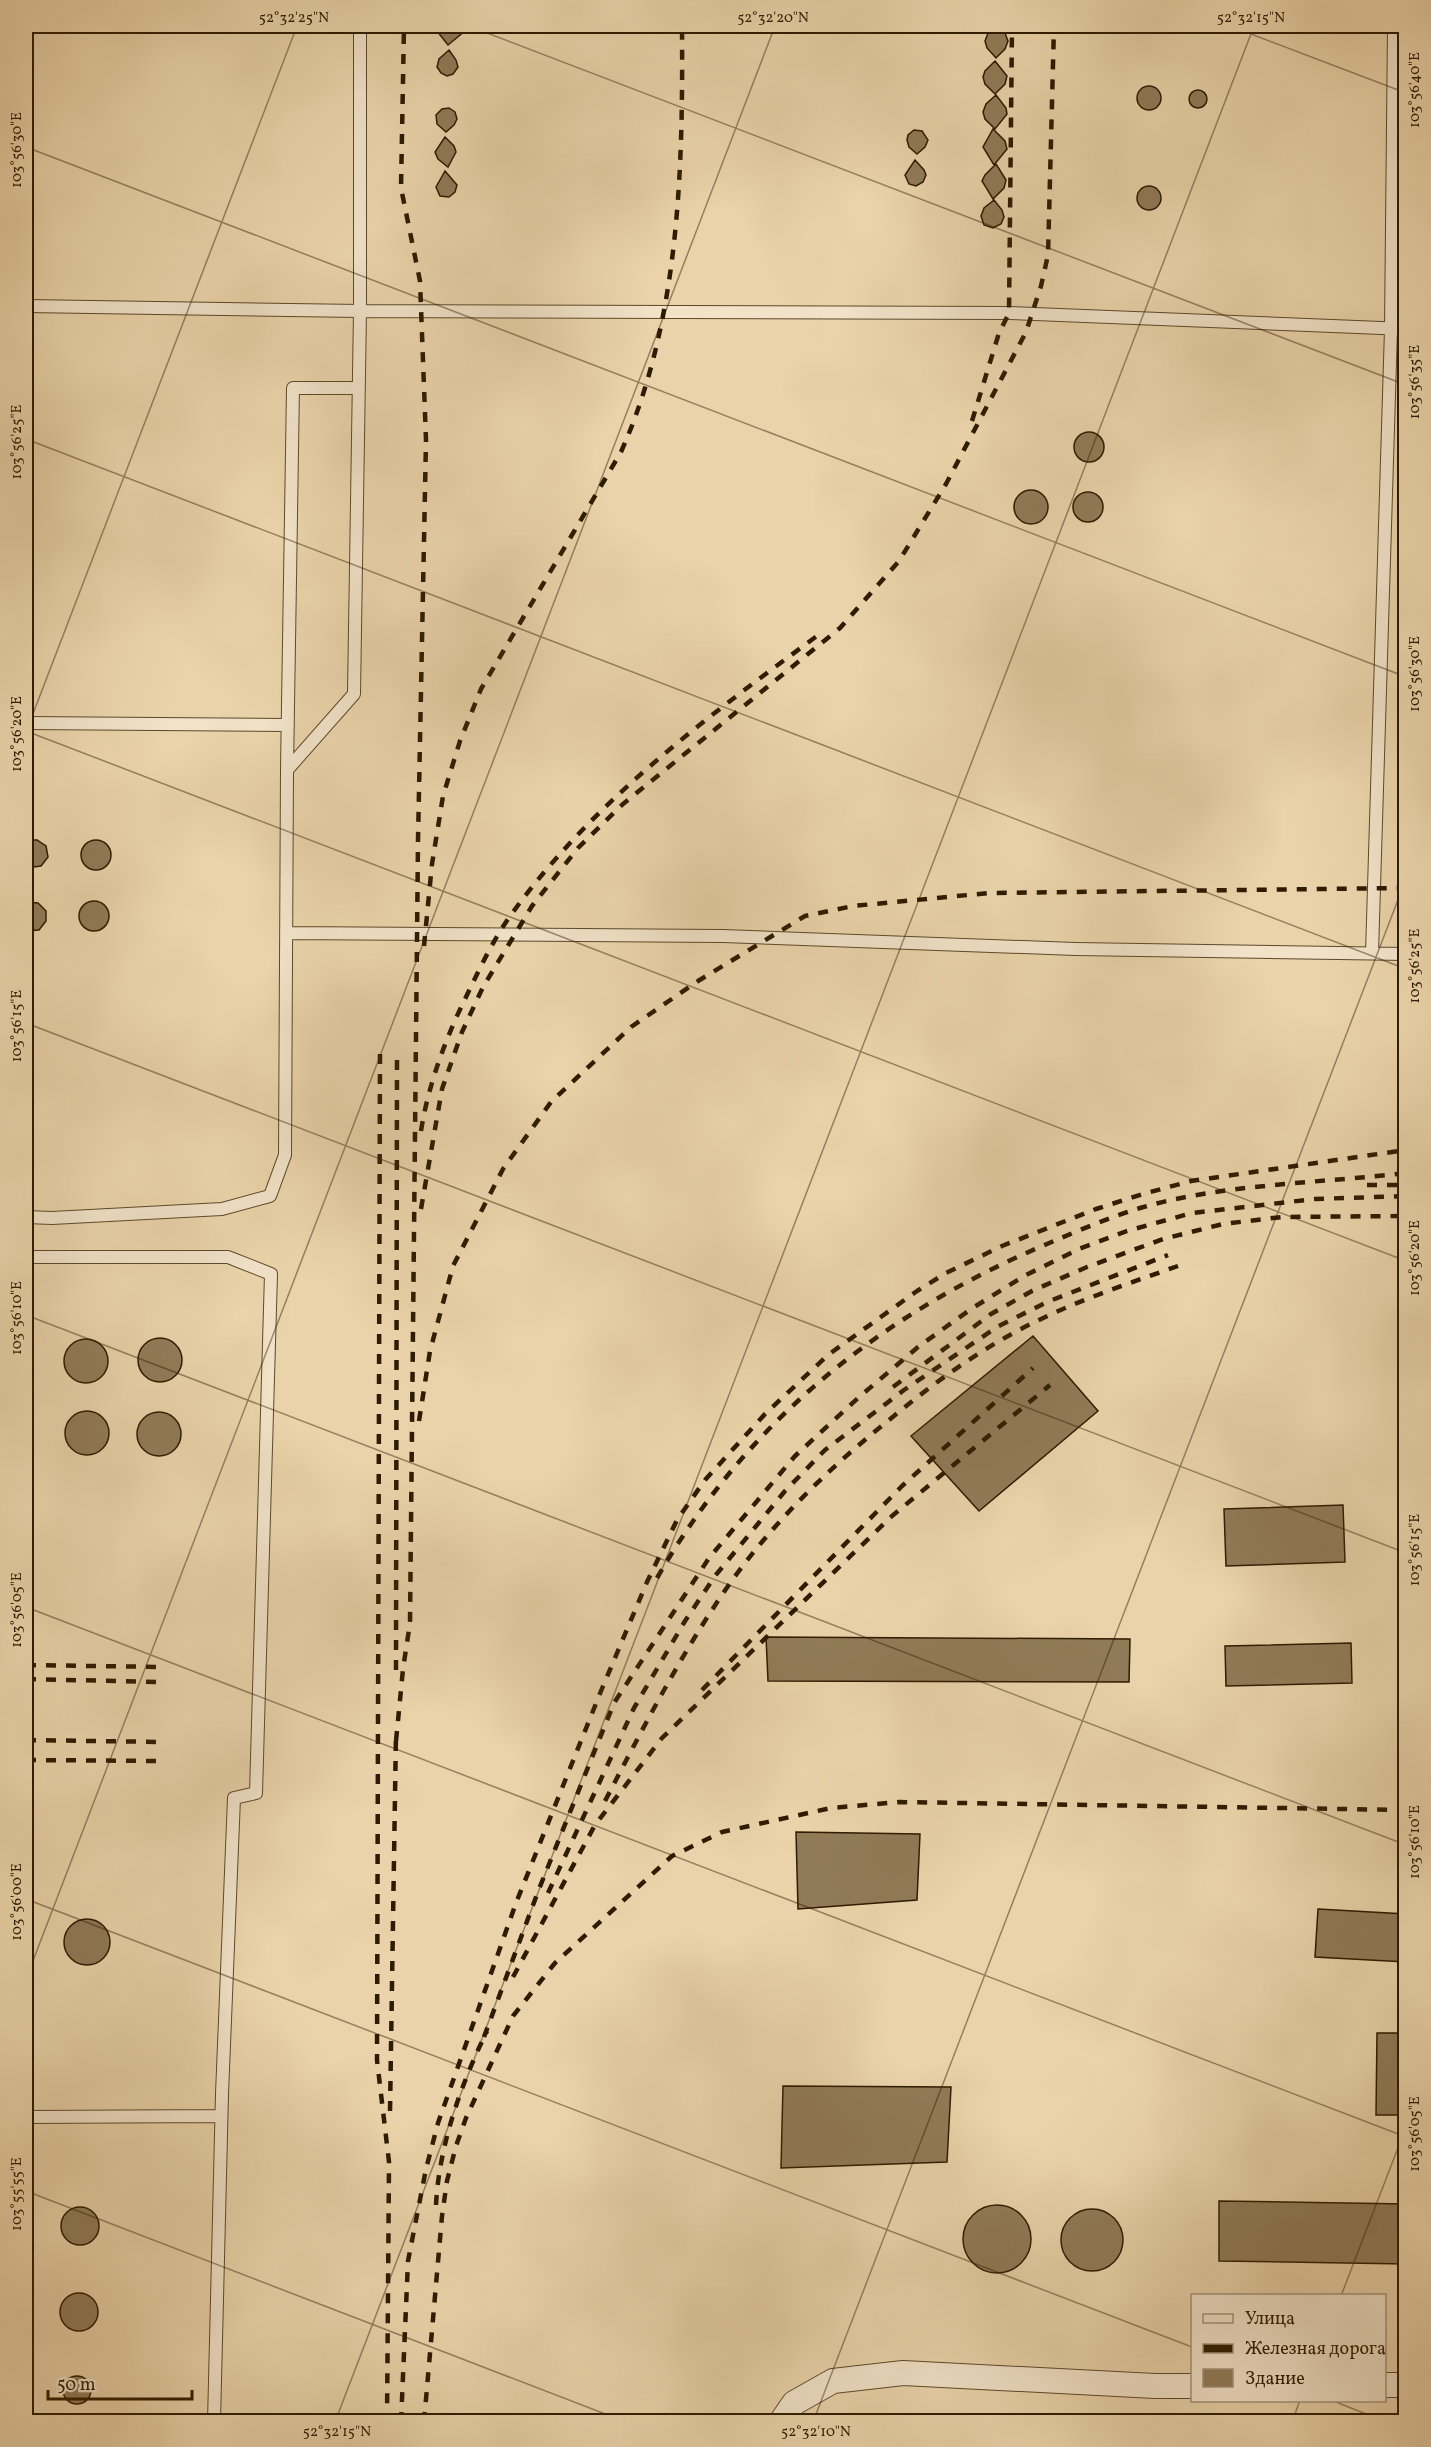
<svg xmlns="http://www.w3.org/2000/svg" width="1431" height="2447" font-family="Vollkorn,serif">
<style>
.building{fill:#907b58;stroke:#2e1b00;stroke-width:1.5}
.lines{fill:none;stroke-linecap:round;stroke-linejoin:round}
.service-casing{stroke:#5d492a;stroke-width:14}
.minor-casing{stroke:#5d492a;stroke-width:26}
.service{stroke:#f1e2c8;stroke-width:12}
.minor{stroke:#f1e2c8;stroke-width:24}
.rail{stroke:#2e1b00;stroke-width:4.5;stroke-dasharray:10 10;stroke-linecap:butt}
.ticks{fill:none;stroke:#2e1b00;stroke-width:1.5;stroke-opacity:0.45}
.neatline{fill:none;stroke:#2e1b00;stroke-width:2}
.ticks-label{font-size:15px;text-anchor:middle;fill:#2e1b00}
</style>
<rect width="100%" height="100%" fill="#ead3aa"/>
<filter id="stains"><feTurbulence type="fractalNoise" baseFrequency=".00333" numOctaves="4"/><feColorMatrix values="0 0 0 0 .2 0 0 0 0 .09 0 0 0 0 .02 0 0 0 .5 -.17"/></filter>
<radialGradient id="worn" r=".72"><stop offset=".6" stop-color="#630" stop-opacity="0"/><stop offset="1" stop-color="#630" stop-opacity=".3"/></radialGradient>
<!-- building -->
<path class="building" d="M433 26H471L448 45Z
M996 30 1005 33 1008 41 1005 49 996 58 987 48 985 41 988 33Z
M449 50 456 60 458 67 453 74 447 76 441 73 437 67 439 59Z
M995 61 1007 76 1005 84 995 94 985 84 983 77 985 71Z
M1137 98a12 12 0 1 1 24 0a12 12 0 1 1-24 0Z
M1189 99a9 9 0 1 1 18 0a9 9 0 1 1-18 0Z
M996 95 1006 108 1007 114 995 129 985 119 983 112 986 104Z
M449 108 455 112 457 119 454 125 446 132 437 124 436 115 442 109Z
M993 129 1005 141 1007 149 994 165 983 147Z
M914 130 922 131 928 140 925 147 917 154 909 147 907 140 908 135Z
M445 137 454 146 456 152 448 167 438 159 435 152Z
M915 160 924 170 926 175 923 182 916 186 909 184 905 175Z
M996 164 1006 180 1004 188 993 199 982 181 985 175Z
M445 171 457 185 455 192 449 197 440 196 436 187Z
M1137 198a12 12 0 1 1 24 0a12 12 0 1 1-24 0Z
M994 200 1002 210 1004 217 1001 224 993 228 984 225 981 216 984 208Z
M1074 447a15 15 0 1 1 30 0a15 15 0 1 1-30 0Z
M1014 507a17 17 0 1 1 34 0a17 17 0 1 1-34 0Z
M1073 507a15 15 0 1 1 30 0a15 15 0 1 1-30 0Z
M26 840H37L46 846 48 857 41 866 26 868Z
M81 855a15 15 0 1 1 30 0a15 15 0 1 1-30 0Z
M79 916a15 15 0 1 1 30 0a15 15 0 1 1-30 0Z
M26 902 38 903 46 911V921L39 930 26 931Z
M1033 1336 1098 1411 979 1511 911 1436Z
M138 1360a22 22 0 1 1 44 0a22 22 0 1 1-44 0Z
M64 1361a22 22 0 1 1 44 0a22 22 0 1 1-44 0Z
M65 1433a22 22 0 1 1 44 0a22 22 0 1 1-44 0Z
M137 1434a22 22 0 1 1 44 0a22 22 0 1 1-44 0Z
M1343 1505 1345 1562 1226 1566 1224 1509Z
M766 1637 1130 1639 1129 1682 768 1681Z
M1351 1643 1352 1683 1226 1686 1225 1646Z
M796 1832 920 1834 917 1900 798 1909Z
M1318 1909 1406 1914V1962L1315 1957Z
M64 1942a23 23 0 1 1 46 0a23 23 0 1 1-46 0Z
M1377 2033H1406V2115H1376Z
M783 2086 951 2087 947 2162 781 2168Z
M1219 2201 1406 2204V2264L1219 2261Z
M963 2239a34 34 0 1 1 68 0a34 34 0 1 1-68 0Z
M61 2226a19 19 0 1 1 38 0a19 19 0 1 1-38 0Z
M1061 2240a31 31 0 1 1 62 0a31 31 0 1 1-62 0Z
M60 2312a19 19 0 1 1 38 0a19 19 0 1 1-38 0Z
M63 2390a14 14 0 1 1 28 0a14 14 0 1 1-28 0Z"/>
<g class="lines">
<!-- service casing -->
<g class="service-casing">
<path id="service" d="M26 306 360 311 1009 313 1406 329
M26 723 288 725
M287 770 354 694 360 311V26
M286 933 723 936 1075 949 1406 954
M1372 953 1391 329 1394 26
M26 1217 52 1218 222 1209 270 1196 285 1155 287 770 293 388H358
M26 1257H228L271 1274 256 1793 234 1798 222 2094 214 2422
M26 2117 221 2116"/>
</g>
<!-- minor casing -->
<g class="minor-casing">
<path id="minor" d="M1384 2385H1406
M781 2422 794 2403 833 2381 903 2373 1155 2386H1192"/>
</g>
<!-- service -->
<use href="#service" class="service"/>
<!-- minor -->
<use href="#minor" class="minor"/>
<!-- rail -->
<path class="rail" d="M972 421 999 333 1009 313 1012 26
M424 946 432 864 443 796 460 741 481 689 621 452C680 320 683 168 682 26
M380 1054 377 2060 389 2162 387 2422
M421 1131C428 1086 445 1040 465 999 478 972 491 944 508 919 590 803 707 717 821 633
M1367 1185H1406
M421 1209 442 1089 462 1032 483 987 532 906 578 848 623 804 840 628 899 561 946 484 1026 332 1041 286 1048 255 1054 26
M893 1387 991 1314 1032 1291 1087 1267 1163 1239 1223 1224 1282 1217 1406 1216
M419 1421 430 1351 453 1266 503 1169 551 1102 631 1027 698 981 805 916 853 906 989 893 1406 888
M657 1578C747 1421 881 1314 1047 1244 1077 1231 1108 1218 1140 1208 1221 1184 1321 1183 1406 1173
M26 1665 163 1667
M396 1670 397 1058
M26 1679 159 1682
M702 1690 902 1486 1033 1368
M26 1740 162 1742
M396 1741 403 1669 410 1623 418 841 426 440 420 281 401 188 404 26
M26 1760 160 1761
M605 1801C643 1728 680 1656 726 1589 771 1524 828 1469 889 1420 930 1386 972 1355 1019 1330 1070 1303 1124 1285 1178 1266
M548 1893 634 1708 685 1621 715 1576 785 1491 825 1450 904 1390 997 1327 1047 1302 1168 1255
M513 1977 595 1825 662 1738 892 1516 1050 1385
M484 2037 539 1889 614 1703 709 1558 795 1456 858 1398 918 1347 971 1309 1024 1276 1079 1249 1127 1231 1192 1213 1315 1199 1406 1196
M390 2111 396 1733
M436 2205C439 2146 461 2084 487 2031
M401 2422 408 2261 426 2169 438 2123 516 1903 601 1691 647 1582 677 1520 705 1480 765 1414 828 1355 917 1291 946 1273 1002 1246 1096 1209 1143 1194 1191 1181 1406 1150
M424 2422 442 2216 447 2181 456 2146 466 2118 513 2016 555 1963 672 1856 722 1832 831 1808 899 1802 1406 1810"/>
</g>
<!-- ticks -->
<path class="ticks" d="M469 26 1406 385M1230 26 1406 93M26 147 1406 677M26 439 1406 969M26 731 1406 1261M26 732 297 26M26 1023 1406 1553M26 1315 1406 1845M26 1607 1406 2137M26 1899 1192 2347M26 1979 775 26M26 2191 626 2422M1341 2296 1406 2127M1331 2400 1386 2422M335 2422 1254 26M813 2422 1406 879M1292 2422 1300 2400"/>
<!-- margin -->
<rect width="1431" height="2447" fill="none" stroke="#ead3aa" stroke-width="66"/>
<!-- legend -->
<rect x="1191" y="2294" width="195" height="108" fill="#f1e2c8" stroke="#a39278" stroke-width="1.5"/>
<rect x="1203" y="2314" width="30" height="9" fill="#f1e2c8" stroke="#a39278" stroke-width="1.5"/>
<text x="1245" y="2324" font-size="18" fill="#2e1b00">Улица</text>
<rect x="1203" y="2344" width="30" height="9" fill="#2e1b00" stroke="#a39278" stroke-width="1.5"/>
<text x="1245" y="2354" font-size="18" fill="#2e1b00">Железная дорога</text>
<rect x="1203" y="2369" width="30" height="18" fill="#907b58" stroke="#a39278" stroke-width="1.5"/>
<text x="1245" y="2384" font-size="18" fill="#2e1b00">Здание</text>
<!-- scale -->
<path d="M48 2390v9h144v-9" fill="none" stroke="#2e1b00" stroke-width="3"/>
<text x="57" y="2390" font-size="18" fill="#2e1b00" stroke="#f1e2c8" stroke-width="4.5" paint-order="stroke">50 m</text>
<rect x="33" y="33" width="1365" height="2381" class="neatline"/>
<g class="ticks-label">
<text x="294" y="22">52°32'25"N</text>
<text x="773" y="22">52°32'20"N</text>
<text x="1251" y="22">52°32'15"N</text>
<text transform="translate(1414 90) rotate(-90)" y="5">103°56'40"E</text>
<text transform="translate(16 150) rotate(-90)" y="5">103°56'30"E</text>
<text transform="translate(1414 382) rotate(-90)" y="5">103°56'35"E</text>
<text transform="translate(16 442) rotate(-90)" y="5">103°56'25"E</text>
<text transform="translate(1414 674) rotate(-90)" y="5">103°56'30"E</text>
<text transform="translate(16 734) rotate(-90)" y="5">103°56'20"E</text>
<text transform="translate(1414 966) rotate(-90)" y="5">103°56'25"E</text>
<text transform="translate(16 1026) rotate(-90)" y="5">103°56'15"E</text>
<text transform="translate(1414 1258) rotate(-90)" y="5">103°56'20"E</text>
<text transform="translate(16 1318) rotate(-90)" y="5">103°56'10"E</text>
<text transform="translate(1414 1550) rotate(-90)" y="5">103°56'15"E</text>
<text transform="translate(16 1610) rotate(-90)" y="5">103°56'05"E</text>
<text transform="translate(1414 1842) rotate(-90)" y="5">103°56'10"E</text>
<text transform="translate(16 1902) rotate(-90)" y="5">103°56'00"E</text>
<text transform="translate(1414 2134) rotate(-90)" y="5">103°56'05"E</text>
<text transform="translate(16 2194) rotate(-90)" y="5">103°55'55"E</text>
<text x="337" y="2436">52°32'15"N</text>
<text x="816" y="2436">52°32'10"N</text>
</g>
<rect width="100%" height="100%" filter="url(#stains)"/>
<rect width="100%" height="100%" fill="url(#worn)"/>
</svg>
